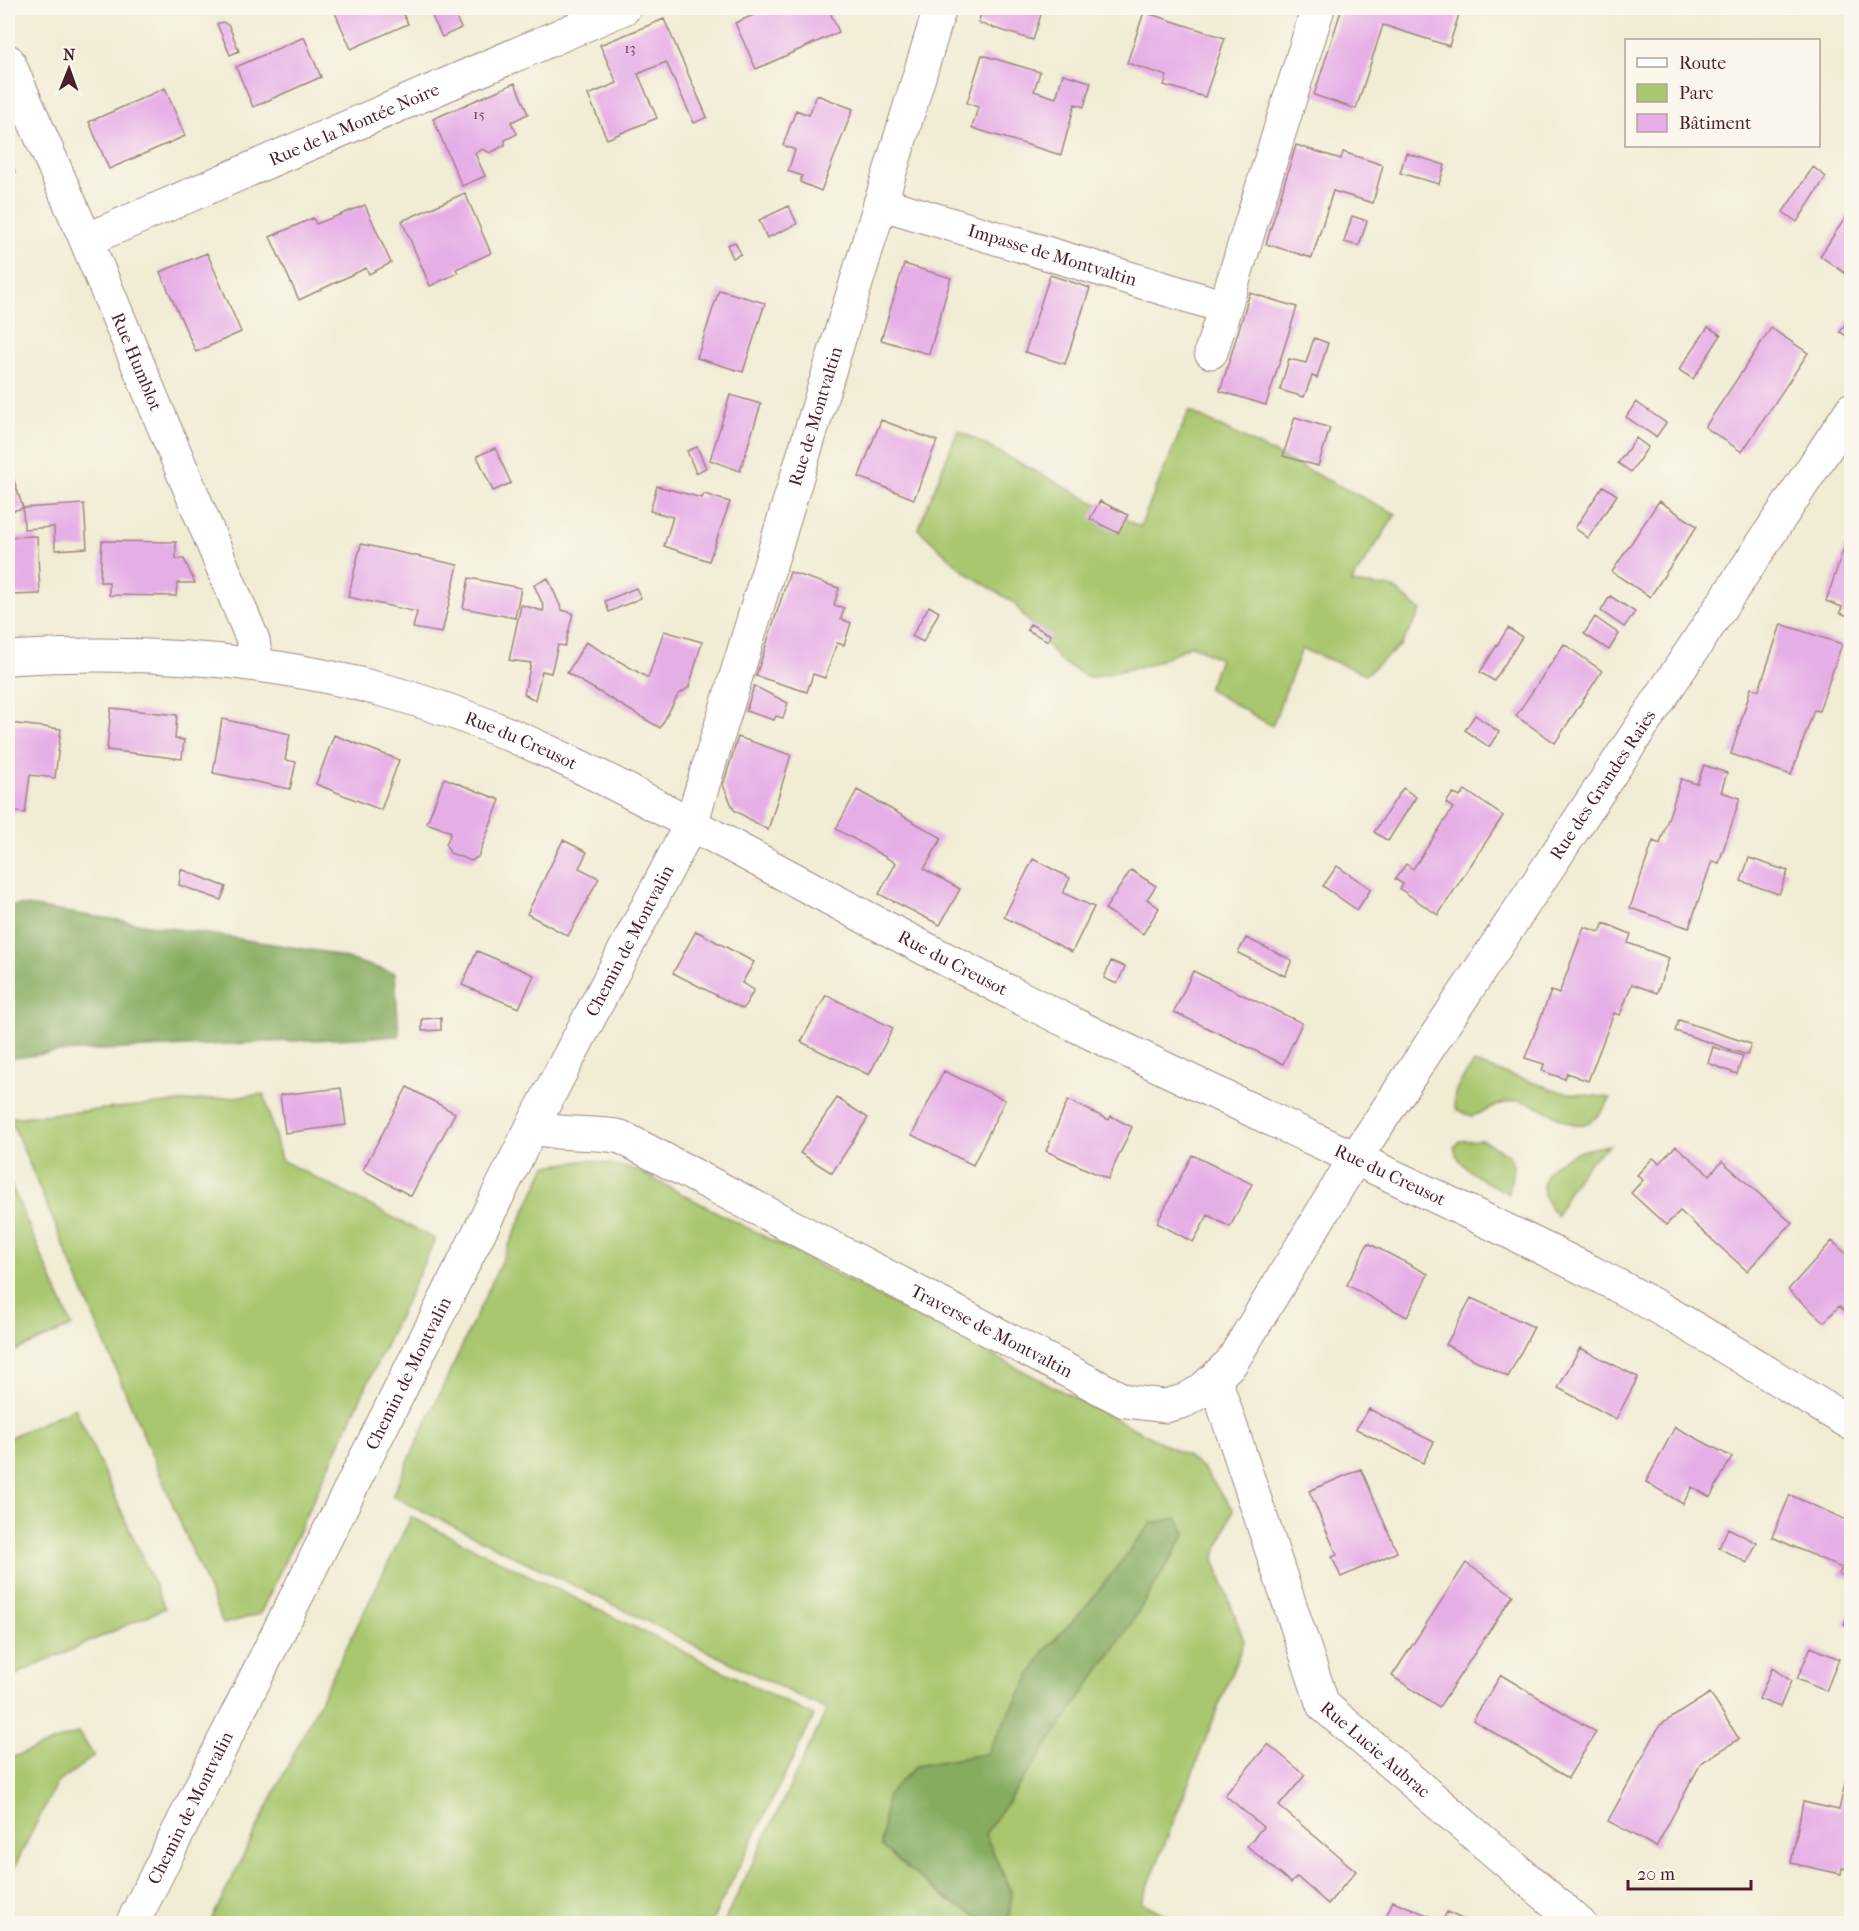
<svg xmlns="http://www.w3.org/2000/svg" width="1859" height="1931" font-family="'IM FELL French Canon',serif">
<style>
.green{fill:#a9c76e;stroke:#7a734c;stroke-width:1.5}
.forest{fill:#86ac61;stroke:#686646;stroke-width:1.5}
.building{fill:#e6aee7}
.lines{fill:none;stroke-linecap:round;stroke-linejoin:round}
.minor-casing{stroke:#9e8680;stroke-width:35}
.minor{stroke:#fff;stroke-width:33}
.labels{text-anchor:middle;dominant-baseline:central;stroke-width:4.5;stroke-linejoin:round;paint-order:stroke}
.number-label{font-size:15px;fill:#71435a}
.street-label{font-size:18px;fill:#4a1f2b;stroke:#fbf7ec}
</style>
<rect width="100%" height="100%" fill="#fbf7ec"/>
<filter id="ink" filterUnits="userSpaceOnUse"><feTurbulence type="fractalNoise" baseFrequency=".0167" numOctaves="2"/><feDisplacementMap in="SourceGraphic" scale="12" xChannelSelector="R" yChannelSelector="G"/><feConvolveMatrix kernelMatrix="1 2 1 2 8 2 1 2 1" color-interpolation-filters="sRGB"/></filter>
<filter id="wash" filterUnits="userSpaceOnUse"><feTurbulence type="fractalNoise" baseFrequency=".008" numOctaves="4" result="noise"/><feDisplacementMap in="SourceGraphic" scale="24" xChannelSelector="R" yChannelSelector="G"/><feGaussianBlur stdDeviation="1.35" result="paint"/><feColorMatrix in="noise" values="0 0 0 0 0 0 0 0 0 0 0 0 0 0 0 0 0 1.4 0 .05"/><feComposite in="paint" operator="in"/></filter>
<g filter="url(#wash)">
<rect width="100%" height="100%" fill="#f1ecd4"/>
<!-- green -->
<path class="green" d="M1189 411 1396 514 1351 583 1394 588 1421 611 1401 645 1366 674 1302 649 1272 726 1208 689 1220 659 1192 645 1152 664 1089 678 1060 661 1013 602 965 572 918 529 958 430 1140 527Z
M1474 1063 1562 1092 1611 1098C1577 1153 1560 1106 1520 1101 1505 1099 1486 1112 1472 1116L1457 1111C1447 1094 1464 1078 1474 1063Z
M264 1094 281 1160 435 1239 260 1614 223 1624 10 1118Z
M1482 1140 1509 1155 1513 1166 1509 1194C1490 1184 1457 1169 1454 1147L1459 1141Z
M1609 1145C1583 1165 1569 1186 1557 1216 1517 1171 1571 1150 1609 1145Z
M590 1160 636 1170 1185 1455 1204 1470 1233 1509 1214 1559 1244 1641 1142 1902 1171 1918 1174 1923H1008L1012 1894 985 1834 1127 1630 1186 1534 1085 1608 1045 1650 986 1754 916 1766 881 1846 949 1901 997 1923 723 1924 827 1710 392 1496 546 1166Z
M8 1178 72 1326 8 1354Z
M75 1408 165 1608 8 1678V1438Z
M411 1517 814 1716 711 1923H210Z
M79 1732 94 1756 56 1784 8 1880V1759Z"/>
<!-- forest -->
<path class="forest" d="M20 905 324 952 395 973 399 1036 58 1052 8 1059V906Z
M1177 1518 1186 1533 1127 1630 985 1834 1012 1894 1008 1923C967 1924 912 1871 881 1846L887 1795 916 1766 986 1754 1045 1650 1085 1608 1151 1523Z"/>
<g id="blocks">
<!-- building -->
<path class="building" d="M333 8H400L408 24 351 49Z
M428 8H451L461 28 442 37Z
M770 8H828L839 32 756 69 735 23Z
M983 8H1043L1033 40 978 23Z
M1342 8H1461L1449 46 1383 25 1356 109 1314 95Z
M1144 12 1225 38 1205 97 1164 85 1167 76 1127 63Z
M664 19 707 117 694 123 666 62 638 74 657 118 607 139 588 95 617 83 600 45Z
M223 22 229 26 239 51 230 55 217 24Z
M304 37 321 77 253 107 236 67Z
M982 55 1040 72 1034 91 1056 98 1063 74 1091 82 1084 107 1075 104 1061 155 972 128 978 107 967 103Z
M515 83 528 114 511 122 517 134 505 140V145L490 153 483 149 475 153 485 176 462 186 433 119Z
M165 88 185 136 109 169 89 122Z
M817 95 853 109 821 191 800 182 802 176 788 171 795 150 783 145 796 110 809 115Z
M1296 145 1341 159 1343 152 1383 165 1373 203 1333 191 1312 258 1266 244Z
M1406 153 1445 165 1439 184 1400 173Z
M8 156 15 172 8 175Z
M1813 167 1826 177 1797 222 1783 212Z
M465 193 491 253 456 269 458 273 430 286 402 221Z
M365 205 391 263 369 274 366 268 299 300 270 237 313 218 316 224Z
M789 206 797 224 767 238 759 220Z
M1851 209V277L1820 256Z
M1352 216 1367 221 1359 246 1344 242Z
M735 242 741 254 733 258 727 245Z
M207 253 241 332 196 352 160 272Z
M904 264 951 278 929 354 881 340Z
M1050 275 1090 288 1065 364 1025 352Z
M719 290 765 303 743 372 697 358Z
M1250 293 1297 307 1266 405 1220 391Z
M1849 318 1851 319V339L1840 332Z
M1708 327 1721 335 1693 379 1679 370Z
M1771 328 1808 353 1742 452 1705 427Z
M1314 338 1328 343 1317 378 1312 376 1304 397 1280 390 1289 359 1306 363Z
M730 395 761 404 740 471 710 460Z
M1636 402 1666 423 1656 437 1626 417Z
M1295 417 1330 428 1318 466 1283 456Z
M881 420 937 441 914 499 859 477Z
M1636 438 1648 447 1631 472 1618 463Z
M697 447 706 468 696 473 687 451Z
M495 448 511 483 493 491 477 456Z
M8 462 23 508 12 511 8 499Z
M657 486 702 498 704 494 730 502 709 561 664 546 673 517 650 511Z
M1603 486 1617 495 1588 538 1575 528Z
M1100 501 1128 515 1118 533 1090 519Z
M1659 501 1697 526 1650 597 1612 572Z
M84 504 87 548 55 550 54 527 24 529 23 508Z
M1849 533 1851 534V617L1840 613 1842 607 1826 601Z
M37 536 40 594 8 595V537Z
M102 541 176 542V559H184L195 583H177L176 596 109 595V582H100Z
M361 544 458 565 442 633 413 628 417 612 348 597Z
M790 572 839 588 834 605 844 608 841 619 851 623 844 645 837 643 825 678 813 674 807 692 756 676Z
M469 578 521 588 515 618 463 608Z
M548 578 562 610 573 613 565 646 558 645 551 673 542 671 535 700 524 694 531 663 509 660 521 605 543 611 544 607 534 585Z
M636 588 641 598 609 612 605 601Z
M1610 596 1635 612 1624 627 1601 611Z
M929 606 939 612 923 642 912 636Z
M1595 617 1619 634 1609 650 1584 634Z
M1030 624 1051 635 1048 641 1027 630Z
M1781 624 1842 644 1819 711 1814 710 1791 775 1731 754 1751 688 1759 690Z
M1508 628 1522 637 1494 681 1480 672Z
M664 631 702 642 689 687 678 695 660 728 567 673 586 642 648 678Z
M1564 644 1602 671 1555 743 1516 716Z
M754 686 788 703 783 718 776 716 774 720 746 711Z
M111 708 177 715 175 739 184 740 182 759 107 750Z
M1475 715 1499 732 1489 747 1465 730Z
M222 719 290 734 285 760 296 762 290 789 213 773Z
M8 723 61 729 55 778 30 775 25 813 8 811Z
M334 735 399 760 381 810 316 784Z
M738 737 791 755 768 830 734 810 723 785Z
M1704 765 1727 773 1721 792 1740 798 1719 863 1712 861 1689 928 1630 908 1653 841 1660 844 1681 779 1697 784Z
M444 778 500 800 478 857 471 861 450 853 446 845 451 832 427 823Z
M1403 788 1416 797 1388 841 1374 832Z
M857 790 942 838 924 869 960 889 940 925 879 894 896 863 836 829Z
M1465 790 1503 816 1438 915 1400 889 1403 884 1395 879 1406 864 1413 869 1453 808 1446 803 1453 793 1460 797Z
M563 840 587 852 579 868 599 878 568 936 527 914Z
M1749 858 1788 871 1779 894 1741 881Z
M1033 859 1070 878 1063 893 1094 907 1072 952 1004 917Z
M1337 866 1371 889 1357 910 1323 886Z
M181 869 226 887 221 900 179 885Z
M1131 870 1156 886 1147 899 1159 908 1143 934 1105 909Z
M1604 923 1631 934 1628 943 1669 958 1657 993 1632 984 1620 1015 1614 1013 1588 1081 1567 1073 1565 1079 1542 1071 1544 1064 1525 1058 1551 991 1559 994 1584 927 1600 932Z
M696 931 754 962 742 983 754 990 743 1009 673 973Z
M1246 938 1292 960 1285 976 1238 953Z
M477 951 534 975 519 1008 462 985Z
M1111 961 1125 967 1117 984 1104 978Z
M1193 971 1302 1023 1283 1064 1174 1012Z
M826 995 893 1028 869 1075 801 1042Z
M441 1018V1030L422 1031V1019Z
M1679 1020 1751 1044 1747 1055 1675 1031Z
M1713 1047 1743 1056 1737 1074 1708 1063Z
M944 1071 1005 1100 973 1165 912 1135Z
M407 1087 455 1113 411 1196 363 1170Z
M341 1088 346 1125 285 1133 280 1095Z
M837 1098 868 1118 832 1173 800 1153Z
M1068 1100 1109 1120 1111 1116 1132 1127 1108 1179 1046 1151Z
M1676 1146 1710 1175 1722 1161 1792 1223 1747 1271 1680 1211 1666 1225 1631 1193 1643 1180 1637 1175 1653 1158 1659 1163Z
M1192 1155 1252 1184 1230 1227 1208 1215 1193 1242 1157 1223Z
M1832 1241 1851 1258V1317L1839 1306 1824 1322 1788 1290Z
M1368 1243 1428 1274 1407 1317 1347 1285Z
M1471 1298 1534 1327 1508 1377 1446 1345Z
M1580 1348 1638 1377 1616 1419 1558 1388Z
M1369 1409 1434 1442 1423 1463 1356 1429Z
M1675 1427 1732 1457 1710 1497 1692 1487 1683 1504 1646 1482Z
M1361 1469 1397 1552 1341 1577 1332 1557 1337 1555 1309 1491Z
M1790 1495 1851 1522V1579L1839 1574 1842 1568 1772 1537Z
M1728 1528 1757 1543 1747 1563 1719 1548Z
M1466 1563 1513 1595 1439 1707 1392 1676Z
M1851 1608V1628L1844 1625Z
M1811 1647 1839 1659 1826 1691 1797 1679Z
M1772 1668 1791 1681 1780 1707 1759 1699Z
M1501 1675 1596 1732 1568 1778 1473 1720Z
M1710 1693 1739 1739 1701 1763 1656 1847 1608 1821 1660 1725Z
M1268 1744 1305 1775 1279 1806 1356 1871 1328 1904 1297 1877 1291 1883 1247 1846 1263 1827 1225 1795Z
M1845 1783 1851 1784V1845L1847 1869 1842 1868 1841 1874 1791 1863 1803 1802 1839 1810Z
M1393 1901 1442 1921 1447 1912 1471 1923H1383Z"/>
</g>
</g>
<g filter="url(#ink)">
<use href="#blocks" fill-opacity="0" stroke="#9e8680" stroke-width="1.5"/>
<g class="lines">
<!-- minor casing -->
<g class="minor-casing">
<g id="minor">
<path id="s1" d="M8 61 86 240 253 640 257 665"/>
<path id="s2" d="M880 203 1225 307"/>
<path id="s3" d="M86 240 624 8"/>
<path d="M1211 352 1318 8"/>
<path id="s4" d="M8 658C136 650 266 657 390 692 512 726 622 787 732 846 846 907 959 968 1075 1025 1248 1111 1425 1188 1597 1275 1685 1319 1767 1374 1852 1424"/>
<path id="s5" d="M532 1127C562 1136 589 1131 621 1137L1125 1401 1165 1406 1184 1401 1201 1391 1231 1363 1354 1160 1852 409"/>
<path id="s6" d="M1215 1379 1323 1705 1580 1924"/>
<path id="s7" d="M132 1924 532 1127 691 824 940 8"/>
</g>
</g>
<!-- minor -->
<use href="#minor" class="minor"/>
</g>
</g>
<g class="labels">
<!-- number labels -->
<g class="number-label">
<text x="630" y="48">13</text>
<text x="479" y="114">15</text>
</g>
<!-- street labels -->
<g class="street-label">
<text stroke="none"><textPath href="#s3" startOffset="292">Rue de la Montée Noire</textPath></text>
<text stroke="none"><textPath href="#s2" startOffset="180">Impasse de Montvaltin</textPath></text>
<text stroke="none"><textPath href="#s1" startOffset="327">Rue Humblot</textPath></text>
<text stroke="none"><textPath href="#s7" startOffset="1660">Rue de Montvaltin</textPath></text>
<text stroke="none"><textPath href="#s4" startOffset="525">Rue du Creusot</textPath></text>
<text stroke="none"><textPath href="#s5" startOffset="1467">Rue des Grandes Raies</textPath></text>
<text stroke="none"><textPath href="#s7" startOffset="1102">Chemin de Montvalin</textPath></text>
<text stroke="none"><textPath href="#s4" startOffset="1011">Rue du Creusot</textPath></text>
<text stroke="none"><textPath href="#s4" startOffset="1497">Rue du Creusot</textPath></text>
<text stroke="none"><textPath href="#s5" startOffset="508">Traverse de Montvaltin</textPath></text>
<text stroke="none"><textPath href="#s7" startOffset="616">Chemin de Montvalin</textPath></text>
<text stroke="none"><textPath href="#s6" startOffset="412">Rue Lucie Aubrac</textPath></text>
<text stroke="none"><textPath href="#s7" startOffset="130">Chemin de Montvalin</textPath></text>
</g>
</g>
<!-- margin -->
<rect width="1859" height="1931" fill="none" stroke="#fbf7ec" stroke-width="30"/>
<!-- legend -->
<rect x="1625" y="39" width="195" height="108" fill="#fbf7ec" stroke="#b4a19f" stroke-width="1.5"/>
<rect x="1637" y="58" width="30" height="9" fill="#ffffff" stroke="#b4a19f" stroke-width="1.5"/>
<text x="1679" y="69" font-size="18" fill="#4a1f2b">Route</text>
<rect x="1637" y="84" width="30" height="18" fill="#a9c76e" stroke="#b4a19f" stroke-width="1.5"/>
<text x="1679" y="99" font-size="18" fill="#4a1f2b">Parc</text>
<rect x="1637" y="114" width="30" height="18" fill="#e6aee7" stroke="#b4a19f" stroke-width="1.5"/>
<text x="1679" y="129" font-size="18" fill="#4a1f2b">Bâtiment</text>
<!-- north arrow -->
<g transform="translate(69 69) rotate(1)" stroke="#fbf7ec" stroke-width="4.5" paint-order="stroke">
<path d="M0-4.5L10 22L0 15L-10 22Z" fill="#4a1f2b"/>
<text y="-9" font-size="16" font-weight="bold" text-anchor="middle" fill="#4a1f2b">N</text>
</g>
<!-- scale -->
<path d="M1628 1880v9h123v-9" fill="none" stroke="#4a1f2b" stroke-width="3"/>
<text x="1637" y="1880" font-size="18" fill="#4a1f2b" stroke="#fbf7ec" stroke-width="4.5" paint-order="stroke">20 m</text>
</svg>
